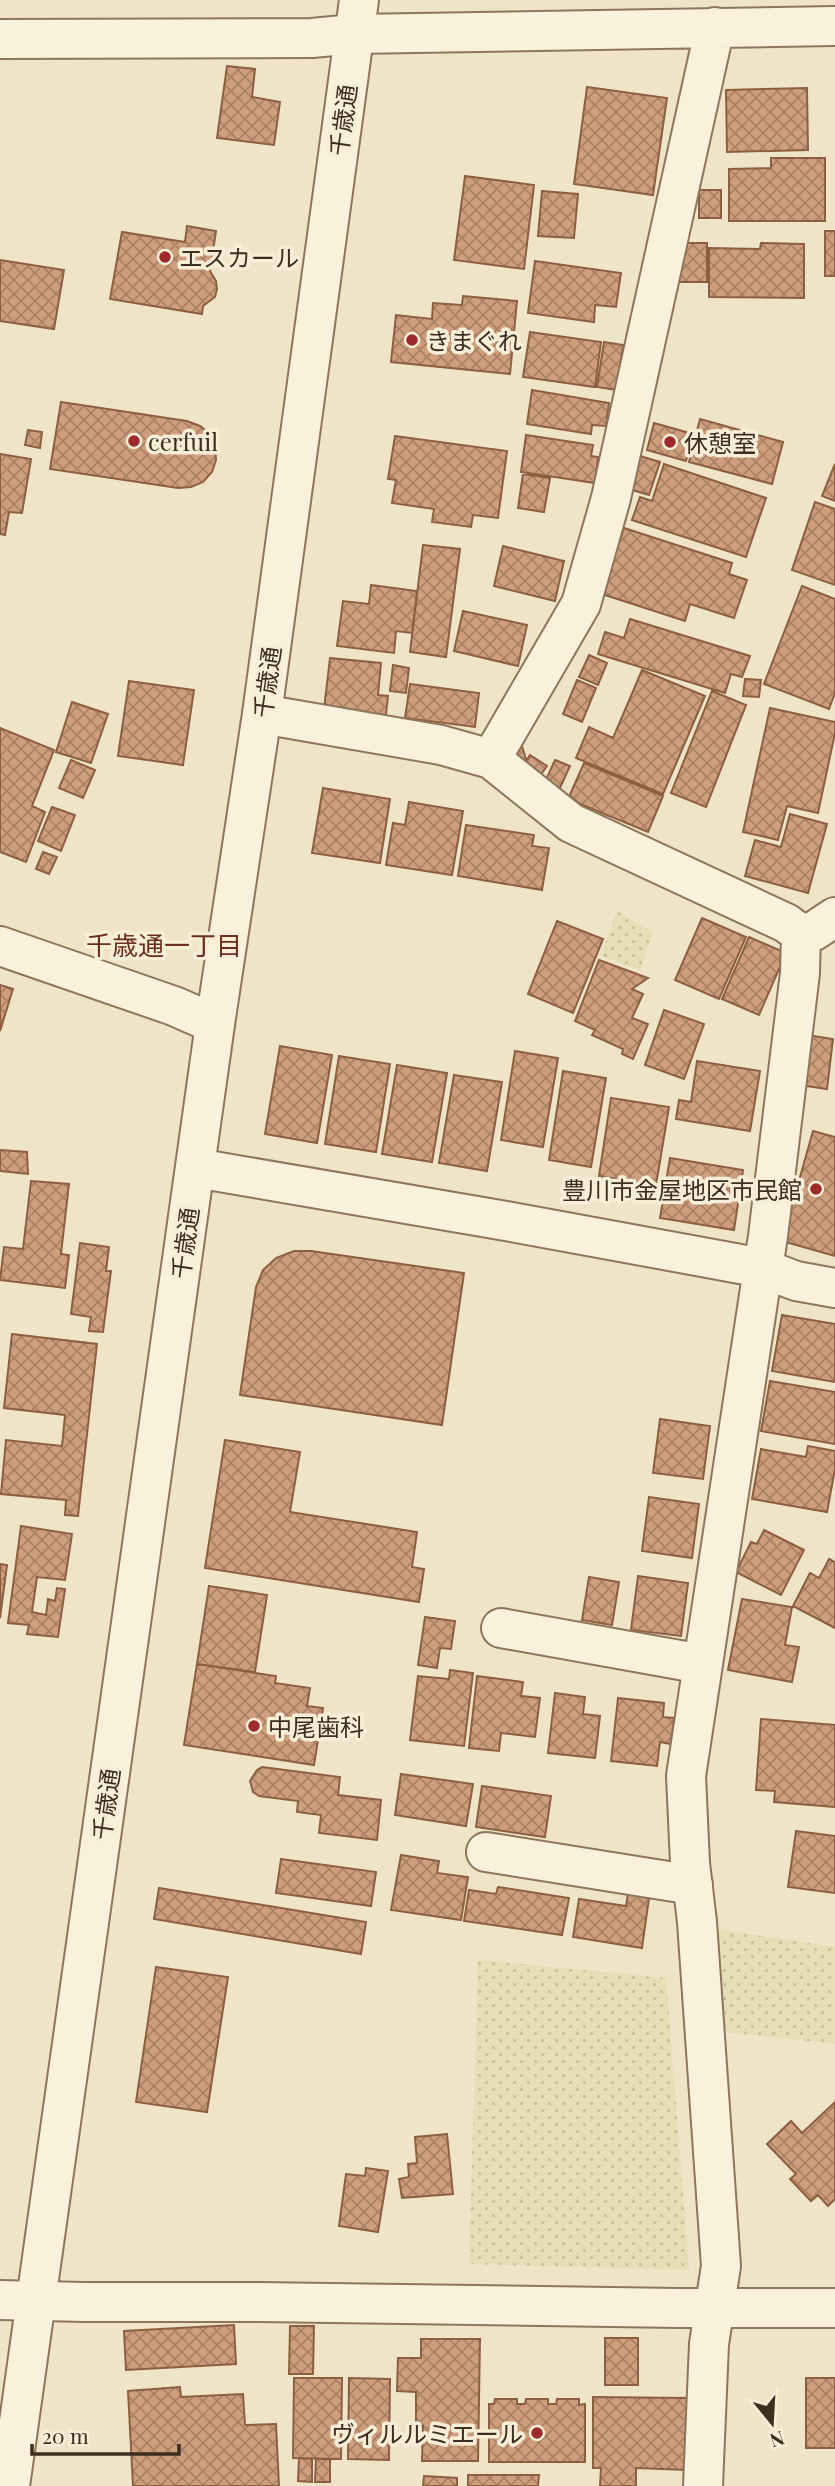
<svg xmlns="http://www.w3.org/2000/svg" width="835" height="2486" font-family="'Playfair Display','Noto Sans JP',serif">
<style>
.farmland{fill:url(#farmland-dots)}
.building{fill:url(#building-cross-hatch);stroke:#8d5f41;stroke-width:2}
.lines{fill:none;stroke-linecap:round;stroke-linejoin:round}
.minor-casing{stroke:#8d765c;stroke-width:42}
.tertiary-casing{stroke:#8d765c;stroke-width:42}
.minor{stroke:#faf1dc;stroke-width:38}
.tertiary{stroke:#faf1dc;stroke-width:38}
.poi-dot{fill:#9e2a2b;stroke:#f7eed8;stroke-width:2.5}
.labels{text-anchor:middle;dominant-baseline:central;stroke-width:7;stroke-linejoin:round;paint-order:stroke}
.street-label{font-size:24px;fill:#3d2e20;stroke:#f7eed8}
.poi-label{font-size:24px;fill:#3d2e20;stroke:#f7eed8;text-anchor:start}
.neighbourhood-label{font-size:26px;fill:#6b2e1e;stroke:#f7eed8}
</style>
<defs>
<pattern id="farmland-dots" width="8" height="8" patternUnits="userSpaceOnUse" patternTransform="scale(1.75)"><rect width="8" height="8" fill="#e6deb5"/><path d="M2 2h.1M6 6h.1" fill="none" stroke="#c6bf9b" stroke-width="1.8" stroke-linecap="round"/></pattern>
<pattern id="building-cross-hatch" width="8" height="8" patternUnits="userSpaceOnUse" patternTransform="scale(1.75)"><rect width="8" height="8" fill="#cf9f7d"/><path d="M0 0l8 8M0 8l8-8" fill="none" stroke="#a98266"/></pattern>
</defs>
<rect width="100%" height="100%" fill="#f0e4c8"/>
<!-- farmland -->
<path class="farmland" d="M617 911 653 932 640 970 601 956Z
M709 1928 835 1947V2044L717 2031Z
M478 1960 666 1978 689 2270 469 2264Z"/>
<!-- building -->
<path class="building" d="M227 66 255 69 252 97 280 102 274 145 217 138Z
M587 87 667 98 653 195 574 184Z
M807 88 808 150 727 152 726 90Z
M771 158H825V221H729V169L771 168Z
M465 176 534 185 524 269 454 260Z
M699 190H721V218H699Z
M542 191 578 194 574 238 538 236Z
M187 226 216 231 210 271 216 281 217 289 215 297 203 306 202 314 110 299 122 232 185 242Z
M825 231H835V276H825Z
M682 243H707V282H675Z
M761 243 804 244V298L709 297V248L760 249Z
M0 260 64 270 54 329 0 321Z
M535 261 621 273 616 307 595 305 594 322 528 313Z
M463 296 517 301 510 374 391 362 396 315 432 319 433 303 462 305Z
M530 332 601 342 595 387 523 377Z
M604 342 623 345 617 390 597 387Z
M532 390 609 403 606 426 592 425 591 434 527 424Z
M61 402 187 421 200 426 210 434 215 447 216 460 212 472 203 482 191 487 178 488 50 469Z
M700 419 783 442 772 484 689 462Z
M654 423 693 434 686 461 647 450Z
M28 430 42 432 40 448 25 445Z
M526 435 593 445 591 456 598 457 595 483 521 472Z
M395 436 507 451 498 518 473 515 471 527 432 522 434 509 392 503 396 480 388 479Z
M0 454 31 459 22 513 9 512 5 535 0 534Z
M640 456 660 462 649 495 629 489Z
M664 464 766 498 746 557 632 520 640 497 652 501Z
M835 464V501L822 496Z
M523 474 550 478 544 512 518 508Z
M815 502 835 509V585L792 570Z
M624 528 732 563 729 574 747 580 734 618 690 604 685 621 602 594Z
M423 545 460 549 446 657 410 652Z
M503 546 564 561 555 601 494 586Z
M371 585 417 591 412 633 396 631 394 653 337 646 343 601 369 604Z
M802 586 835 599V693L829 709 764 684Z
M463 611 527 625 518 666 454 651Z
M630 619 750 656 742 677 731 674 725 693 598 654 605 632 624 638Z
M589 655 607 663 598 685 579 677Z
M330 658 381 663 378 695 388 696 386 715 324 709Z
M393 665 409 668 406 693 390 691Z
M642 670 705 696 663 794 576 758 589 727 613 738Z
M745 679 761 680 759 697 743 696Z
M577 680 596 688 582 722 563 714Z
M129 681 194 690 183 765 118 756Z
M410 684 479 693 475 727 405 718Z
M712 691 746 705 706 807 671 793Z
M72 702 108 714 91 763 56 752Z
M770 708 835 722V733L818 813 787 806 778 840 743 832Z
M0 728 54 750 32 806 45 812 26 862 0 852Z
M521 743 526 759 512 763 508 746Z
M530 755 547 766 539 777 523 766Z
M71 760 95 770 83 798 59 788Z
M555 760 570 766 559 790 545 782Z
M584 763 663 796 648 832 568 799Z
M323 788 390 799 380 863 312 853Z
M409 802 463 811 452 875 386 865 393 823 405 825Z
M52 807 75 815 61 851 38 841Z
M790 814 827 824 808 893 745 876 755 840 781 847Z
M466 825 534 835 532 846 549 848 542 890 458 876Z
M43 852 57 857 49 874 36 869Z
M702 918 746 937 719 999 675 980Z
M557 921 603 939 573 1013 528 994Z
M749 937 786 953 759 1015 722 999Z
M599 960 648 978 632 989 643 994 632 1018 648 1024 633 1059 622 1054 623 1049 592 1035 595 1030 575 1021Z
M0 985 13 989 0 1031Z
M664 1010 704 1024 684 1079 645 1065Z
M807 1035 833 1039 827 1089 799 1085Z
M280 1046 332 1055 317 1143 265 1134Z
M515 1051 558 1058 543 1147 501 1140Z
M339 1056 390 1064 376 1152 325 1144Z
M697 1061 760 1071 750 1131 676 1119 679 1100 691 1102Z
M397 1065 447 1073 432 1162 382 1154Z
M563 1071 606 1078 591 1167 549 1160Z
M454 1075 502 1082 487 1171 439 1163Z
M611 1098 669 1107 656 1185 599 1176Z
M813 1131 835 1137V1256L782 1241Z
M0 1150 27 1152 28 1174 0 1171Z
M670 1158 743 1170 734 1230 660 1218Z
M31 1181 69 1184 61 1254 69 1255 65 1288 0 1280 4 1247 23 1249Z
M80 1243 109 1247 106 1271H111L103 1332 89 1331 91 1317 71 1314Z
M294 1251H311L464 1273 442 1425 240 1395 256 1287 263 1270 276 1258Z
M782 1315 835 1324V1382L772 1371Z
M12 1334 97 1344 78 1516 65 1515 66 1500 1 1494 6 1440 62 1446 65 1415 4 1408Z
M770 1381 835 1392V1444L761 1431Z
M660 1419 710 1426 703 1479 653 1473Z
M225 1440 300 1452 290 1512 417 1532 412 1567 424 1569 419 1602 205 1568Z
M808 1446 835 1451V1469L827 1512 752 1499 761 1449 806 1457Z
M649 1497 699 1504 692 1558 642 1551Z
M21 1526 72 1534 65 1580 37 1577 32 1612 46 1615 48 1599 55 1601 57 1588 65 1589 58 1637 27 1634 29 1625 8 1623Z
M764 1530 804 1550 781 1595 736 1572 751 1542 757 1544Z
M829 1559 835 1562V1628L793 1606 810 1573 819 1578Z
M0 1564 7 1565 0 1618Z
M638 1576 688 1583 681 1636 631 1630Z
M589 1577 619 1582 612 1625 582 1620Z
M209 1586 267 1595 255 1672 197 1664Z
M742 1599 792 1607 785 1645 799 1647 792 1682 728 1670Z
M425 1617 455 1621 451 1649 440 1648 437 1668 418 1665Z
M197 1664 276 1676 275 1683 310 1688 307 1706 323 1708 314 1765 184 1745Z
M450 1670 473 1673 464 1746 410 1740 418 1676 449 1679Z
M477 1676 523 1682 521 1696 540 1698 535 1737 501 1733 499 1751 469 1748Z
M555 1693 585 1697 583 1714 600 1716 595 1758 548 1753Z
M618 1698 664 1703 663 1717 674 1718 671 1744 660 1742 657 1766 611 1761Z
M761 1719 835 1725V1807L774 1802 775 1791 756 1790Z
M262 1767 340 1777 338 1795 381 1800 377 1840 319 1833 321 1815 297 1812 298 1801 259 1796 253 1792 250 1781 257 1770Z
M401 1774 473 1784 466 1826 395 1815Z
M482 1786 551 1796 545 1837 476 1827Z
M796 1831 835 1836V1893L788 1887Z
M401 1855 439 1861 437 1873 468 1877 461 1920 391 1910Z
M281 1859 376 1872 371 1906 276 1893Z
M498 1887 569 1898 562 1935 464 1921 469 1890 496 1894Z
M159 1888 366 1922 361 1954 154 1919Z
M628 1894 649 1898 642 1948 573 1937 579 1899 626 1906Z
M156 1967 228 1977 207 2112 136 2102Z
M835 2102V2199L828 2206 818 2195 811 2201 790 2179 796 2174 767 2144 791 2121 802 2133Z
M447 2134 453 2194 402 2198 399 2179 409 2177 408 2164 417 2163 415 2137Z
M366 2168 388 2171 378 2232 339 2226 346 2174 365 2176Z
M234 2325 236 2364 126 2370 124 2331Z
M290 2326H314L313 2374H289Z
M605 2338H638V2385H605Z
M421 2339H480L478 2461H422L423 2426 416 2427V2392L397 2391 398 2358H421Z
M294 2378H342L341 2459 293 2458Z
M349 2378 390 2379 389 2460 348 2459Z
M806 2378H835V2448H806Z
M180 2387 181 2397 243 2394 245 2425 276 2424 279 2486H133L128 2391Z
M593 2397 690 2398 687 2470 636 2468V2486H600L601 2468H593Z
M495 2399H517V2404H525L526 2399H548V2404H556L557 2399H579V2405L585 2404V2462H489V2404H494Z
M299 2458 312 2459V2482L298 2481Z
M316 2459H330V2482H315Z
M468 2475H539L538 2486H468Z
M424 2476 457 2478V2486H423Z"/>
<g class="lines">
<!-- minor casing -->
<g class="minor-casing">
<path id="minor" d="M0 39 312 38 354 34 835 26
M262 714 441 745 491 759 571 823 786 923 801 934 814 931 835 917
M491 759 581 604 611 498 715 27
M0 946 174 1006 215 1024
M196 1168 506 1221 762 1268 796 1281 835 1288
M501 1628 702 1664
M486 1852 693 1885
M0 2300 84 2302H258L679 2308H835
M703 2486 709 2344 721 2266 697 1922 690 1863 686 1776 768 1236 800 973 801 934"/>
</g>
<!-- tertiary casing -->
<g class="tertiary-casing">
<path id="tertiary" d="M10 2486 215 1024 262 714 359 0"/>
</g>
<!-- minor -->
<use href="#minor" class="minor"/>
<!-- tertiary -->
<use href="#tertiary" class="tertiary"/>
</g>
<!-- markers -->
<g class="poi-dot">
<circle cx="165" cy="257" r="7"/>
<circle cx="412" cy="340" r="7"/>
<circle cx="134" cy="441" r="7"/>
<circle cx="670" cy="442" r="7"/>
<circle cx="816" cy="1189" r="7"/>
<circle cx="254" cy="1726" r="7"/>
<circle cx="537" cy="2433" r="7"/>
</g>
<g class="labels">
<!-- street labels -->
<g class="street-label">
<text transform="translate(342 120) rotate(-82)">千歳通</text>
<text transform="translate(266 682) rotate(-82)">千歳通</text>
<text transform="translate(184 1243) rotate(-82)">千歳通</text>
<text transform="translate(105 1804) rotate(-82)">千歳通</text>
</g>
<!-- poi labels -->
<g class="poi-label">
<text x="179" y="257">エスカール</text>
<text x="426" y="340">きまぐれ</text>
<text x="148" y="441">cerfuil</text>
<text x="684" y="442">休憩室</text>
<text x="802" y="1189" text-anchor="end">豊川市金屋地区市民館</text>
<text x="268" y="1726">中尾歯科</text>
<text x="523" y="2433" text-anchor="end">ヴィルルミエール</text>
</g>
<!-- neighbourhood labels -->
<g class="neighbourhood-label">
<text x="164" y="944">千歳通一丁目</text>
</g>
</g>
<!-- north arrow -->
<g transform="translate(772 2423) rotate(162)" stroke="#f7eed8" stroke-width="5" paint-order="stroke">
<path d="M0-5L12 26L0 18L-12 26Z" fill="#3d2e20"/>
<text y="-10" font-size="19" font-weight="bold" text-anchor="middle" fill="#3d2e20">N</text>
</g>
<!-- scale -->
<path d="M32 2444v10h147v-10" fill="none" stroke="#3d2e20" stroke-width="3.5"/>
<text x="42" y="2444" font-size="21" fill="#3d2e20" stroke="#f7eed8" stroke-width="5" paint-order="stroke">20 m</text>
</svg>
